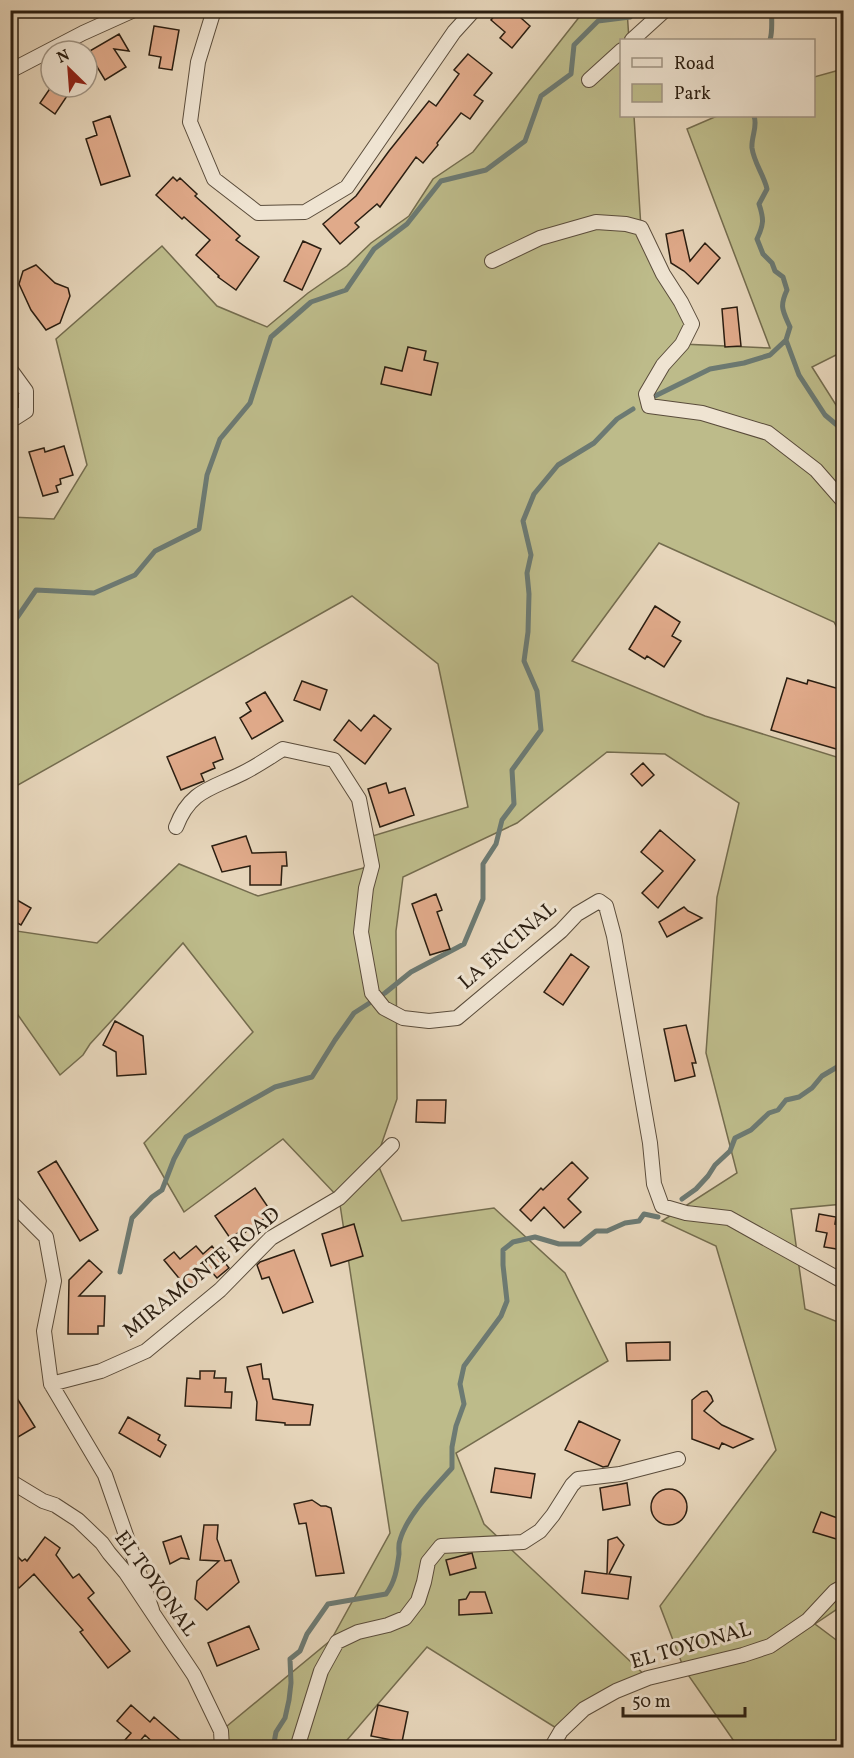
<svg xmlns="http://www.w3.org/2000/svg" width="854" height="1758" font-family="Vollkorn,serif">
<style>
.green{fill:#bdbb8a;stroke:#746c4e;stroke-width:1.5}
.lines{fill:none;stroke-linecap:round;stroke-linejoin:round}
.stream{stroke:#6c7a73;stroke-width:5}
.building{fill:#e0aa8a;stroke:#2b1e11;stroke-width:1.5}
.minor-casing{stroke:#5a4c3b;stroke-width:16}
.minor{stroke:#efe4d2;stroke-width:14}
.labels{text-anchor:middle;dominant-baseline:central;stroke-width:6;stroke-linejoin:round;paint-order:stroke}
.street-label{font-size:21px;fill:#2b1e11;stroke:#efe4d2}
</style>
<rect width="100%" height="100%" fill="#e6d5ba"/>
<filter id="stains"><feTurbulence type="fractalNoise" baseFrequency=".00333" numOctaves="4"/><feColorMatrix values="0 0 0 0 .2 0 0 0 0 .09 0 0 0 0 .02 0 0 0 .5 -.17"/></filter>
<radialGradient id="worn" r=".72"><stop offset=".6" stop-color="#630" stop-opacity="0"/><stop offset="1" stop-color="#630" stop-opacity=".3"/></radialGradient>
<!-- green -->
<path class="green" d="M627 10 629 40H622V116H634L641 228 692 324 682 344 770 348 687 129 717 116H814V77L843 69 844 275 838 297 842 352 812 367 843 416V639L834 622 659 543 572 661 705 716 843 759V1204L791 1209 805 1309 843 1324V1605L815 1624 843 1645V1747H738L684 1669 660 1606 776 1450 716 1246 662 1221 737 1173 706 1053 717 897 739 803 665 754 607 752 517 823 403 877 396 931 397 1099 376 1160 402 1221 494 1208 565 1273 608 1361 456 1453 484 1524 648 1678 561 1731 427 1647 341 1747H222L221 1731 331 1640 390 1533 339 1198 283 1139 184 1212 144 1143 253 1032 183 943 90 1044 83 1055 60 1075 11 1005 10 930 97 943 179 864 258 896 371 866 366 838 468 807 438 664 352 596 11 789V517L54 519 87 465 56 339 162 246 217 306 267 327 308 293 347 266 371 243 409 216 433 179 473 152 584 11Z"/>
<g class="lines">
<!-- stream -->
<path class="stream" d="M770 40C773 30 771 21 772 10
M754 116C758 126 751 137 752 148 754 163 764 175 767 189L759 204C764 219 764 224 757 239L763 254 772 263 775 271 783 277 787 290C779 307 783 311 790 327L786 340 799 375 825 415 844 431
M655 396 710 369 744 363 770 355 786 340
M10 621 14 622 36 590 94 593 135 575 155 551 199 529 207 475 220 439 250 403 271 337 311 302 346 290 374 249 407 224 441 181 486 170 525 141 541 96 571 74 574 45 598 21 630 17 638 10
M682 1199 696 1189 708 1176 715 1165 730 1151 735 1138 751 1130 769 1113 778 1110 786 1100 799 1097 812 1088 822 1076 844 1063
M120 1272 132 1218 152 1197 162 1190 174 1159 186 1137 275 1087 312 1077 335 1040 354 1013 385 993 411 972 464 944 483 899V864L496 844 502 820 514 804 512 770 541 730 537 691 524 661 528 632 529 594 527 573 531 555 523 521 534 494 558 465 594 443 617 419 633 409
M273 1748 276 1732 285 1718 289 1700 291 1683 290 1659 300 1651 307 1634 328 1604 386 1594C395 1582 397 1569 399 1554 399 1549 398 1545 400 1540 407 1515 435 1487 452 1468V1447L456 1426 464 1404 460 1384 464 1366 501 1316 507 1301 503 1265V1250L513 1242 535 1237 559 1244H580L596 1231H607L625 1223 639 1221 644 1214 658 1217"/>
</g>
<!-- building -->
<path class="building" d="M499 10H512L530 26 512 48 500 38 505 32 491 20Z
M154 26 179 30 172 70 159 68 161 57 149 55Z
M119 34 129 51 114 49 126 67 105 80 88 52Z
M468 54 492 73 474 95 483 101 470 119 461 113 437 143 438 145 423 163 416 157 380 207 377 204 355 223 359 227 340 244 323 224 356 196 389 151 429 101 436 106 459 74 454 70Z
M51 87H73L55 114 40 103Z
M110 116 130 176 101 185 86 139 97 135 93 122Z
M173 177 177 181 180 178 197 194 195 196 240 236 236 240 259 257 236 290 218 277 219 276 196 255 210 240 184 217 182 219 156 195Z
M683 230 690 261 705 243 720 258 698 284 684 271 671 263 666 234Z
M303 241 321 249 302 290 284 281Z
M36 265 55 283 68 288 70 296 60 323 46 330 31 310 19 284 23 271Z
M737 307 741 346 725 347 722 309Z
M408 347 426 351 424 360 438 363 431 395 381 384 385 367 402 371Z
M64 446 73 475 60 479 61 484 56 486 58 492 43 496 29 452 44 448 45 452Z
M655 606 680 622 672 636 681 641 664 667 647 656 645 659 629 649Z
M787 678 807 684 808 680 843 690V751L771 730Z
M302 681 327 690 320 710 294 700Z
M265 692 283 721 252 739 240 718 251 711 246 703Z
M374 715 391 729 365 764 334 740 349 720 361 731Z
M215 737 223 759 213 763 215 768 201 774 204 781 181 790 167 757Z
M643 763 654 775 642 786 631 774Z
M386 783 389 793 405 788 414 815 380 827 368 789Z
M660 830 695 860 658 908 642 893 663 871 641 852Z
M246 836 252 853 286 852 287 866H282L281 885H250V866L222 872 212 846Z
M436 894 442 910 437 912 450 949 430 955 412 904Z
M10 896 31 908 21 925 10 919Z
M684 907 688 911 702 918 667 937 659 922Z
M571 954 589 967 563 1005 544 992Z
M115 1021 143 1036 146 1074 117 1076 116 1052 103 1045Z
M686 1025 696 1063H692L695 1076 675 1081 664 1029Z
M417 1100H446L445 1123 416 1122Z
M56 1161 98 1230 80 1241 38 1172Z
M572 1162 588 1178 568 1199 581 1212 564 1228 544 1207 531 1221 520 1210 541 1188 543 1190Z
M255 1188 272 1213 243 1234 241 1231 230 1238 215 1216Z
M819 1214 836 1217 835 1224 843 1225V1250L824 1247 827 1233 816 1231Z
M354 1224 363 1256 331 1266 322 1234Z
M196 1246 203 1254 212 1246 229 1268 217 1278 210 1270 187 1288 164 1260 174 1252 180 1259Z
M294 1250 313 1302 283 1313 269 1277 262 1279 257 1265 260 1262Z
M89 1260 102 1272 79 1296H105L104 1326H98V1334H68L69 1280Z
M670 1342V1360L627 1361 626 1343Z
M261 1364 263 1379H269L273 1399 313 1405 310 1425H285V1423L256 1420 257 1402 247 1367Z
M200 1371H215L214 1378H226L225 1392H232L231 1408 185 1406 187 1378 200 1379Z
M10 1387 35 1427 18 1437 10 1424Z
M707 1391 711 1396 713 1401 704 1411 722 1425 753 1439 733 1448 722 1443 719 1449 692 1439V1400L702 1392Z
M128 1417 160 1435 158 1440 166 1445 160 1457 119 1433Z
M579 1421 620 1440 608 1466 603 1467 565 1450Z
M495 1468 535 1474 531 1498 491 1492Z
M627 1483 630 1505 603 1510 600 1488Z
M651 1507a18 18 0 1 1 36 0a18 18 0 1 1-36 0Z
M312 1500 321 1506H326L331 1508 344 1573 316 1576 306 1523 299 1524 294 1504Z
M821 1512 843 1520V1541L813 1532Z
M204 1525H218L217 1539 225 1561 231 1560 239 1582 207 1610 195 1599 197 1581 219 1561 200 1560Z
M181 1536 189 1559 181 1558 170 1564 163 1542Z
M45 1537 60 1548 56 1555 73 1578 79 1574 94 1593 88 1598 130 1651 108 1668 80 1632 83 1630 34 1574 19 1588 10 1579V1549L22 1561 25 1559 27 1561Z
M617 1537 624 1545 609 1574 631 1577 628 1599 582 1593 585 1571 607 1574 608 1540Z
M472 1553 476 1568 450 1575 446 1560Z
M470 1592H485L492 1613 459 1615V1600L466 1599Z
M249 1626 259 1649 217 1666 208 1643Z
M131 1705 150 1722 154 1717 189 1748H159L145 1735 134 1748 125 1740 131 1733 117 1721Z
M378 1705 408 1712 402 1742 371 1736Z"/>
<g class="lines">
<!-- minor casing -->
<g class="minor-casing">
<path id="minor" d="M214 10 198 62 190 122 214 179 258 213 305 212 347 187 454 32 474 10
M632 40 665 10
M10 71 83 33 134 10
M589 80 622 50
M492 261 540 238 596 222 626 224 641 228 663 274 681 302 692 324 682 344 663 365 646 394 649 406 702 413 768 433 816 470 844 502
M10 369 26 391V411L15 418 10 416
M176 827C190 790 211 789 243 773 257 766 270 757 283 749L334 760 359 799 372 866 366 888 361 932 372 993 384 1008 403 1018 429 1021 457 1018 561 931 577 914 599 901 606 906 614 936 650 1143 654 1184 662 1206 686 1213 729 1218 844 1282
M10 1201 46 1237 54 1281 44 1331 51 1384 105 1475 152 1610
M51 1384 101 1371 146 1351 220 1290 271 1238 339 1198 392 1145
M10 1481 43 1501 55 1505 78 1520 102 1543 109 1553 126 1573 194 1675 221 1731 222 1748
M297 1748 321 1671 337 1642 358 1632 388 1625 405 1618 418 1601 424 1582 428 1562 441 1546 523 1542 540 1531 553 1515 572 1485 578 1479 620 1474 678 1459
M551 1748 561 1731 584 1709 616 1691 648 1678 743 1655 770 1646 808 1620 835 1591 844 1586"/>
</g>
<!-- minor -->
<use href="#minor" class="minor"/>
</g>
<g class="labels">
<!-- street labels -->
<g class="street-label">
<text transform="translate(508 946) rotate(-41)">LA ENCINAL</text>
<text transform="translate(202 1273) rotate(-39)">MIRAMONTE ROAD</text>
<text transform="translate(155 1584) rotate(54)">EL TOYONAL</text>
<text transform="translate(691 1646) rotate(-16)">EL TOYONAL</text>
</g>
</g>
<!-- margin -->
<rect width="854" height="1758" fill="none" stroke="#e6d5ba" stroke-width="36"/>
<rect x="12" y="12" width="830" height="1734" fill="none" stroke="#2b1e11" stroke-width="3"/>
<rect x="18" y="18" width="818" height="1722" fill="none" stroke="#2b1e11" stroke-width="1.5"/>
<!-- legend -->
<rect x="620" y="39" width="195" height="78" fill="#efe4d2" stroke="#a19585" stroke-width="1.5"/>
<rect x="632" y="58" width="30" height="9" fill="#efe4d2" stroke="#a19585" stroke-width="1.5"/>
<text x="674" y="69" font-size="18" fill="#2b1e11">Road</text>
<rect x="632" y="84" width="30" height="18" fill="#bdbb8a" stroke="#a19585" stroke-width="1.5"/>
<text x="674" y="99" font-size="18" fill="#2b1e11">Park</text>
<!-- north arrow -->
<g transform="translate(69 69) rotate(335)"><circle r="28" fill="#efe4d2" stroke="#a19585" stroke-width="1.5"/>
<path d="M0-4.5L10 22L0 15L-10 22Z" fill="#8f2418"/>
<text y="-9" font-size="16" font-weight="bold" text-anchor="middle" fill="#2b1e11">N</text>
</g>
<!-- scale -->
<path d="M623 1707v9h122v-9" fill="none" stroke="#2b1e11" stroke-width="3"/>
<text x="632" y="1707" font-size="18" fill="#2b1e11" stroke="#efe4d2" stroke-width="4.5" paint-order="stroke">50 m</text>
<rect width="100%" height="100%" filter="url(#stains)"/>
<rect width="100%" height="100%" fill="url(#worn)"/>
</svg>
